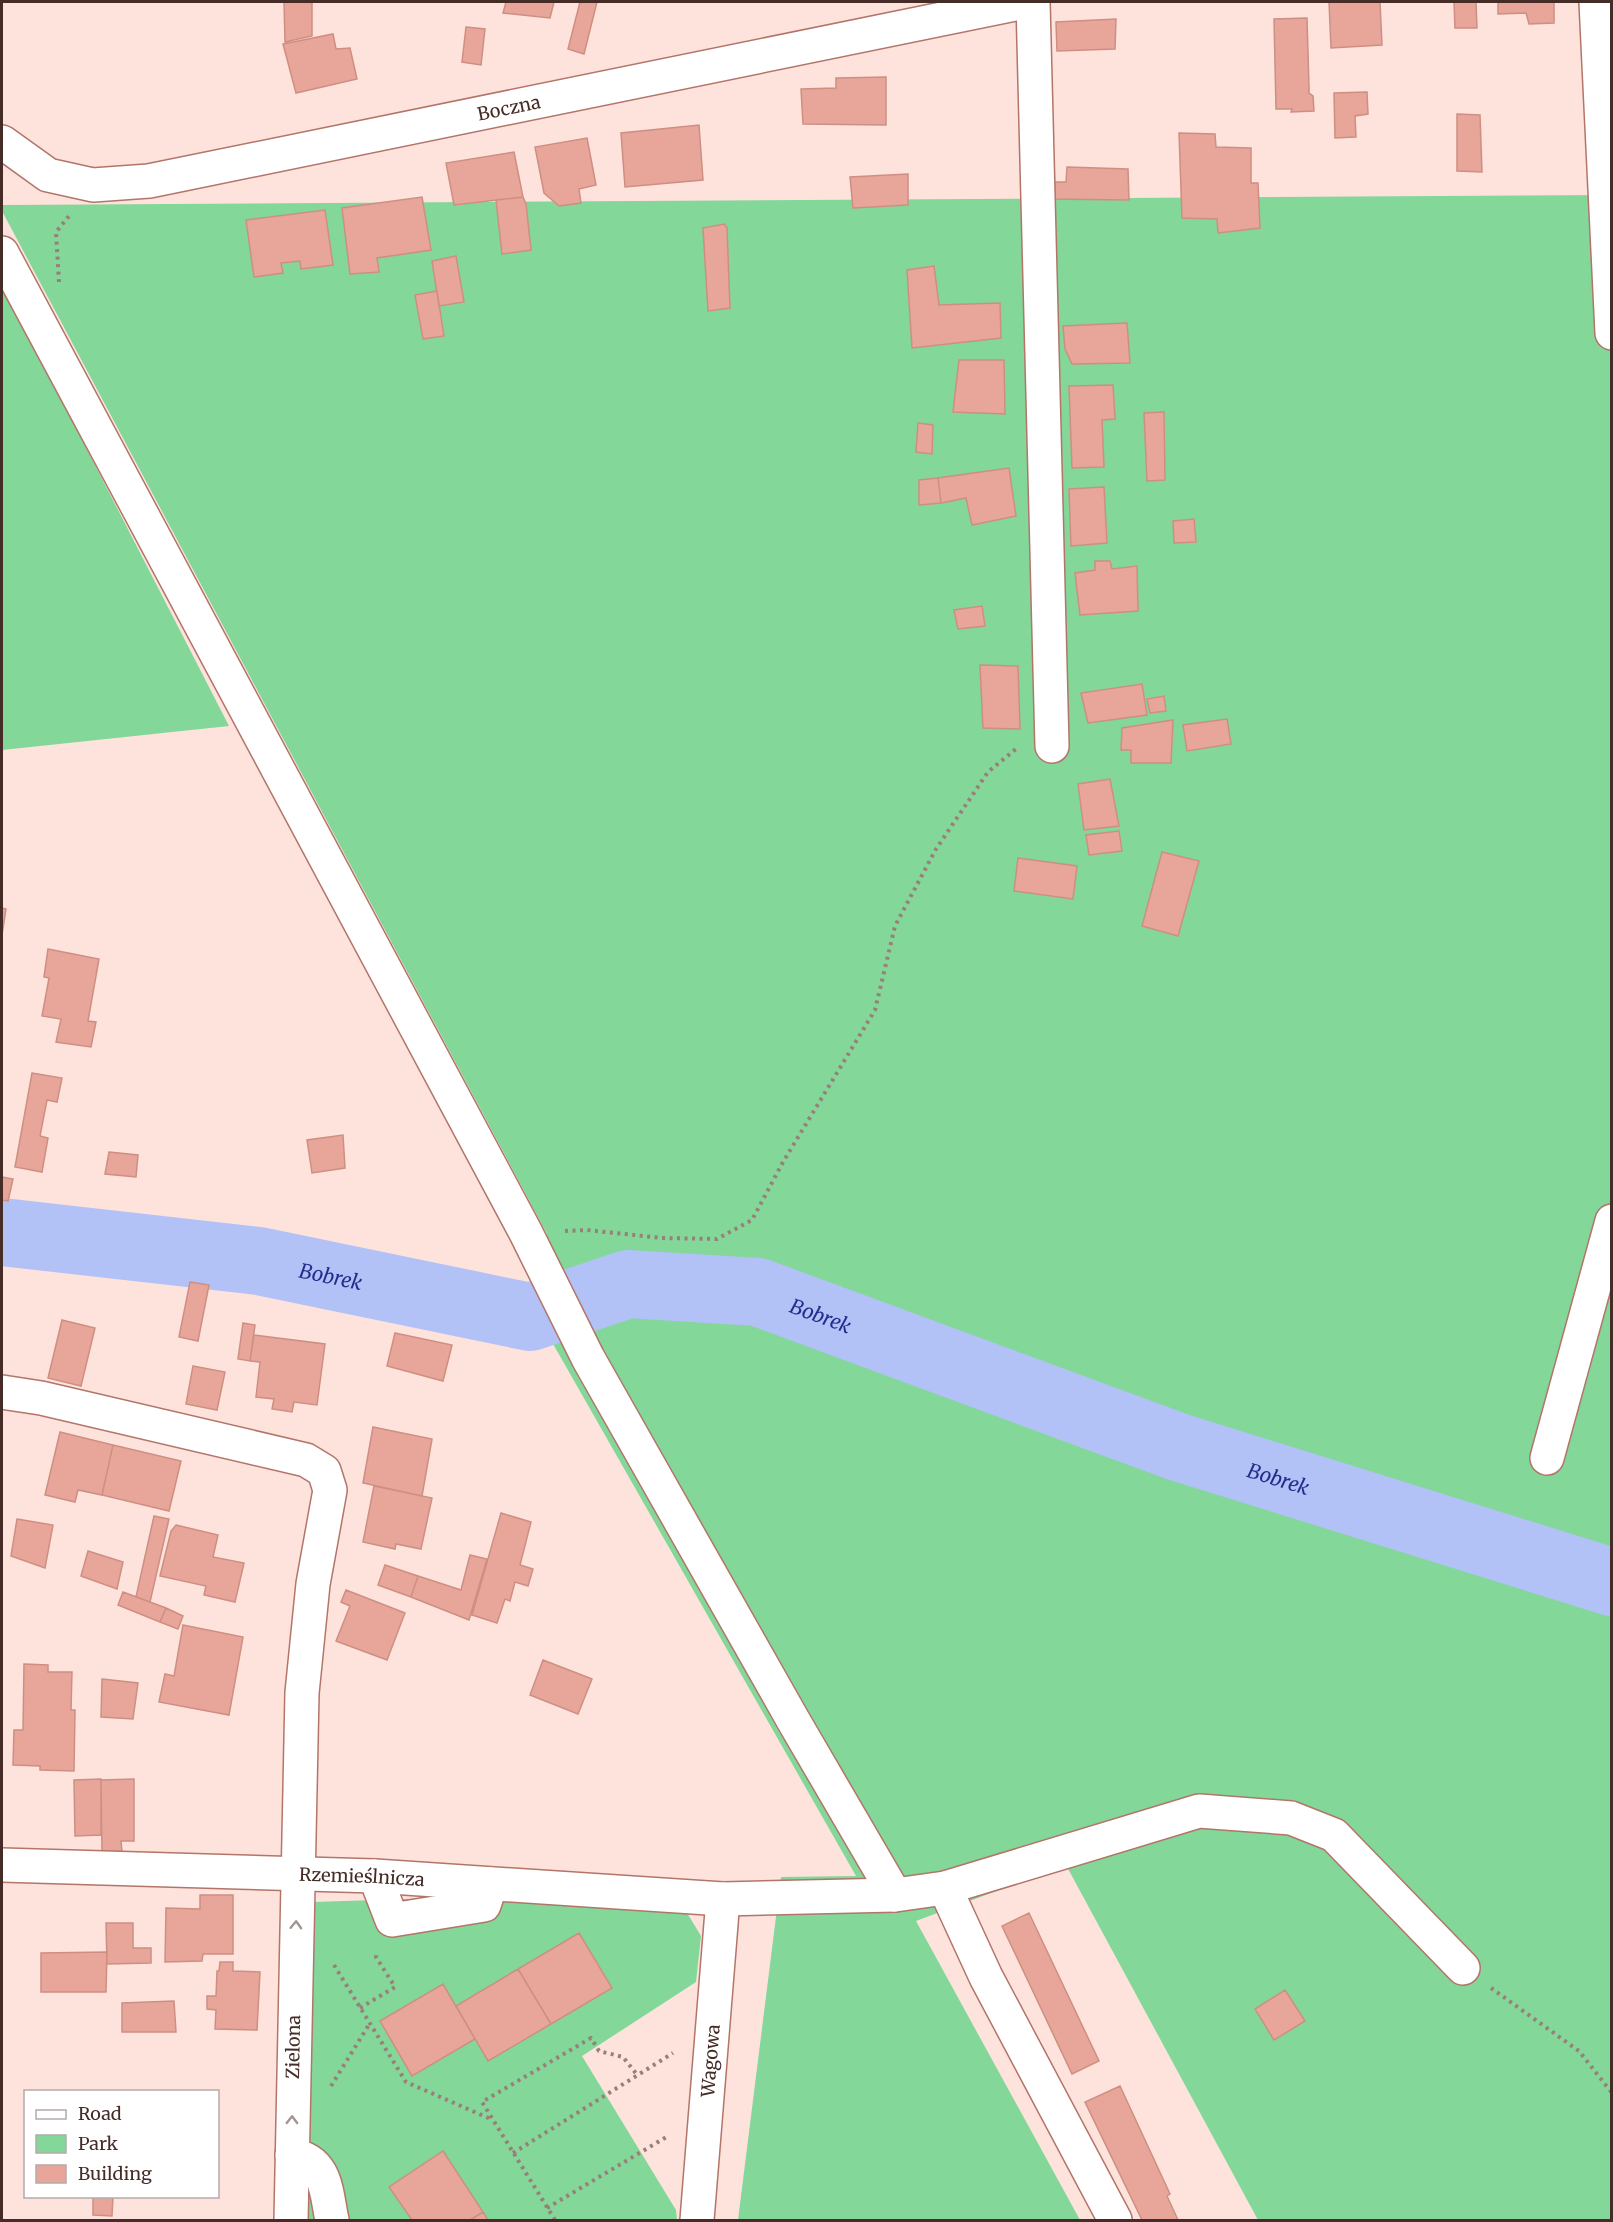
<svg xmlns="http://www.w3.org/2000/svg" width="1613" height="2222" font-family="Merriweather,serif">
<style>
.green{fill:#82d799}
.lines{fill:none;stroke-linecap:round;stroke-linejoin:round}
.river{stroke:#b2c2f7;stroke-width:68}
.building{fill:#e7a699;stroke:#ce8f82;stroke-width:1.5}
.minor-casing{stroke:#b37569;stroke-width:36}
.path{stroke:#997f79;stroke-width:4;stroke-dasharray:3 4.5;stroke-linecap:butt}
.minor{stroke:#fff;stroke-width:33}
.oneway{stroke:#a29693}
.labels{text-anchor:middle;dominant-baseline:central;stroke-width:4.5;stroke-linejoin:round;paint-order:stroke}
.street-label{font-size:18px;fill:#462c27;stroke:#fff}
.water-label{font-size:20px;font-style:italic;fill:#242c8d;stroke:#fff}
</style>
<rect width="100%" height="100%" fill="#fee2dc"/>
<!-- green -->
<path class="green" d="M1611 195V2220H1258L1066 1865 916 1921 1080 2220H738L781 1877 856 1876 544 1328 547 1234 2 211V205Z
M2 284 229 726 2 750Z
M471 1897 681 1903 701 1936 696 1982 582 2056 676 2210 677 2220H306L313 1902Z"/>
<g class="lines">
<!-- river -->
<path class="river" id="s1" d="M2 1232 259 1261 530 1317 628 1284 758 1292 1178 1447 1612 1582"/>
</g>
<!-- building -->
<path class="building" d="M284 2H312V36L285 42Z
M506 2H554L550 18 503 13Z
M580 2H597L584 54 568 49Z
M1329 2H1380L1382 45 1331 48Z
M1454 2H1476L1477 28H1455Z
M1498 2H1554V23L1529 24 1526 13 1498 14Z
M1307 18 1309 87V93L1313 96 1314 111 1291 112 1292 109H1276L1274 19Z
M1116 19 1115 49 1057 51 1056 22Z
M466 27 485 29 481 65 462 62Z
M333 34 336 49 350 48 357 79 296 93 283 44Z
M886 77V125L803 124 801 89 836 88V78Z
M1367 92 1368 114 1355 116 1356 137 1335 138 1334 93Z
M1457 114 1480 115 1482 172 1457 171Z
M699 125 703 180 625 187 621 133Z
M1179 133 1215 134 1216 147 1251 148V183H1258L1260 228 1218 233 1217 219 1182 218Z
M587 138 596 185 579 189 581 203 559 206 544 193 535 147Z
M514 152 523 197 454 205 446 163Z
M1067 167 1128 169 1129 200 1050 199 1048 182H1066Z
M908 174V205L853 208 850 177Z
M422 197 431 250 377 258 379 272 350 274 342 208Z
M523 197 526 204 531 250 502 254 496 200Z
M325 210 333 265 301 269 300 261 281 263 283 273 254 277 246 220Z
M724 224 727 228 730 308 708 311 703 228Z
M456 256 464 302 439 306 432 261Z
M934 266 939 305 1000 303 1001 338 912 348 907 270Z
M437 291 444 336 423 339 415 295Z
M1127 323 1130 363 1072 364 1065 349 1063 326Z
M959 360H1004L1005 414 953 412Z
M1113 385 1115 419 1102 420 1104 467 1072 468 1069 386Z
M1164 412 1165 480 1147 481 1144 413Z
M918 423 933 425 932 454 916 452Z
M1009 468 1016 516 972 525 966 498 941 503 938 478Z
M938 478 941 503 919 505V480Z
M1104 487 1107 543 1071 546 1069 489Z
M1194 519 1196 542 1174 543 1173 521Z
M1095 561H1110L1112 569 1137 566 1138 611 1080 615 1075 573 1095 570Z
M982 606 985 626 958 629 954 610Z
M980 665 1018 666 1020 729 983 728Z
M1142 684 1147 715 1088 723 1081 693Z
M1164 696 1166 711 1150 713 1147 699Z
M1227 719 1231 744 1187 751 1183 725Z
M1173 720 1171 763H1131V750H1121L1122 728Z
M1110 779 1119 826 1084 830 1078 784Z
M1119 831 1122 851 1089 855 1086 835Z
M1162 852 1199 861 1178 936 1142 926Z
M1018 858 1077 866 1073 899 1014 891Z
M2 908 6 909 2 935Z
M48 949 99 959 88 1021 96 1022 91 1047 56 1042 61 1019 42 1016 49 978 44 977Z
M32 1073 62 1078 57 1102 47 1100 40 1136 48 1138 42 1172 15 1167Z
M343 1135 345 1168 312 1173 307 1140Z
M109 1152 138 1155 136 1177 105 1174Z
M2 1177 13 1179 8 1201 2 1200Z
M190 1282 209 1285 198 1341 179 1337Z
M62 1320 95 1328 81 1386 48 1378Z
M243 1323 255 1325 250 1361 238 1359Z
M395 1333 452 1345 443 1381 387 1366Z
M254 1335 325 1344 317 1405 294 1402 292 1412 272 1409 274 1399 256 1397 260 1362 250 1361Z
M193 1366 225 1372 217 1410 186 1404Z
M373 1427 432 1439 422 1496 363 1483Z
M60 1432 113 1445 102 1495 78 1490 75 1502 45 1495Z
M113 1445 181 1461 169 1511 102 1495Z
M374 1486 432 1498 421 1549 396 1544 395 1549 363 1542Z
M501 1513 531 1522 520 1565 533 1569 528 1586 515 1582 510 1601 505 1599 497 1623 472 1615Z
M154 1516 169 1519 150 1602 136 1597Z
M17 1519 53 1525 45 1568 11 1556Z
M176 1525 218 1535 213 1557 244 1563 235 1602 204 1595 206 1586 160 1576 171 1531Z
M88 1551 123 1562 117 1589 81 1576Z
M470 1555 487 1559 469 1620 411 1597 418 1576 461 1590Z
M385 1565 418 1576 411 1597 378 1585Z
M346 1590 405 1613 387 1660 336 1641 350 1606 341 1602Z
M123 1592 166 1608 160 1622 118 1605Z
M166 1608 183 1616 178 1629 160 1622Z
M183 1625 243 1637 229 1715 159 1702 165 1674 174 1676Z
M543 1660 592 1679 578 1714 530 1695Z
M24 1664 48 1665V1672H72L71 1710H75L74 1771 40 1770V1766L13 1765 14 1730H23Z
M102 1679 138 1683 133 1719 101 1717Z
M101 1779V1835L75 1836 74 1780Z
M134 1779V1841H121L122 1852H102L101 1780Z
M200 1895H233V1954H203L202 1961 165 1962 166 1908 200 1909Z
M1029 1913 1099 2061 1072 2074 1002 1926Z
M106 1923H133V1948H151V1963L107 1964Z
M579 1933 612 1988 551 2024 518 1969Z
M107 1952 106 1992H41V1953Z
M220 1962H233V1971L260 1972 257 2030 215 2029 216 2010 207 2009V1996H216L217 1971H219Z
M518 1969 551 2024 488 2061 456 2006Z
M443 1984 475 2039 412 2076 380 2021Z
M1285 1990 1305 2021 1274 2040 1255 2009Z
M174 2001 176 2032H122V2003Z
M1120 2086 1170 2194 1167 2196 1178 2220H1142L1085 2102Z
M443 2151 483 2212 470 2220H412L389 2187Z
M93 2196H113L112 2216 93 2215Z
M483 2212 488 2220H470Z"/>
<g class="lines">
<!-- minor casing -->
<g class="minor-casing">
<g id="minor">
<path d="M1033 2 1052 746"/>
<path d="M1596 2 1612 333"/>
<path id="s2" d="M2 142 48 175 93 185 149 181 1025 2"/>
<path d="M2 253 526 1233 588 1358 793 1720 895 1895"/>
<path d="M2 1392 41 1398 306 1460 324 1471 330 1490 313 1584 302 1693 291 2220"/>
<path d="M1547 1458 1612 1221"/>
<path id="s3" d="M2 1865 375 1876 723 1899 895 1895 945 1888 1199 1811 1291 1818 1334 1835 1463 1968"/>
<path d="M375 1876 392 1920 484 1905 491 1884"/>
<path d="M945 1888 986 1977 1115 2220"/>
<path d="M292 2155C327 2160 326 2192 332 2220"/>
<path id="s4" d="M697 2220 723 1899"/>
</g>
</g>
<!-- path -->
<path class="path" d="M59 282 56 232 69 216
M565 1231 587 1230 662 1238 717 1239 752 1220 783 1162 875 1010 895 926 936 849 988 772 1017 748
M334 1965 406 2082 493 2120
M1491 1988 1579 2051 1612 2093
M360 2008 395 1987 376 1957V1952
M331 2086 370 2023
M513 2153 673 2053
M547 2208 668 2136
M555 2220 482 2102 591 2038 599 2051 623 2057 638 2076"/>
<!-- minor -->
<use href="#minor" class="minor"/>
</g>
<!-- one-way arrows -->
<defs><path id="oneway-chevron" d="M-2-3.5L2.5 0L-2 3.5" fill="none" stroke-width="1.6" stroke-linecap="round" stroke-linejoin="round" transform="scale(1.5)"/></defs>
<g class="oneway">
<use href="#oneway-chevron" transform="translate(296 1925) rotate(-88)"/>
<use href="#oneway-chevron" transform="translate(292 2120) rotate(-89)"/>
</g>
<g class="labels">
<!-- street labels -->
<g class="street-label">
<text stroke="none"><textPath href="#s2" startOffset="526">Boczna</textPath></text>
<text stroke="none"><textPath href="#s3" startOffset="360">Rzemieślnicza</textPath></text>
<text transform="translate(293 2047) rotate(-89)">Zielona</text>
<text stroke="none"><textPath href="#s4" startOffset="160">Wagowa</textPath></text>
</g>
<!-- water labels -->
<g class="water-label">
<text stroke="none"><textPath href="#s1" startOffset="332">Bobrek</textPath></text>
<text stroke="none"><textPath href="#s1" startOffset="836">Bobrek</textPath></text>
<text stroke="none"><textPath href="#s1" startOffset="1322">Bobrek</textPath></text>
</g>
</g>
<!-- border -->
<rect width="1613" height="2222" fill="none" stroke="#462c27" stroke-width="6"/>
<!-- legend -->
<rect x="24" y="2090" width="195" height="108" fill="#ffffff" stroke="#b5aba9" stroke-width="1.5"/>
<rect x="36" y="2110" width="30" height="9" fill="#ffffff" stroke="#b5aba9" stroke-width="1.5"/>
<text x="78" y="2120" font-size="18" fill="#462c27">Road</text>
<rect x="36" y="2135" width="30" height="18" fill="#82d799" stroke="#b5aba9" stroke-width="1.5"/>
<text x="78" y="2150" font-size="18" fill="#462c27">Park</text>
<rect x="36" y="2165" width="30" height="18" fill="#e7a699" stroke="#b5aba9" stroke-width="1.5"/>
<text x="78" y="2180" font-size="18" fill="#462c27">Building</text>
</svg>
